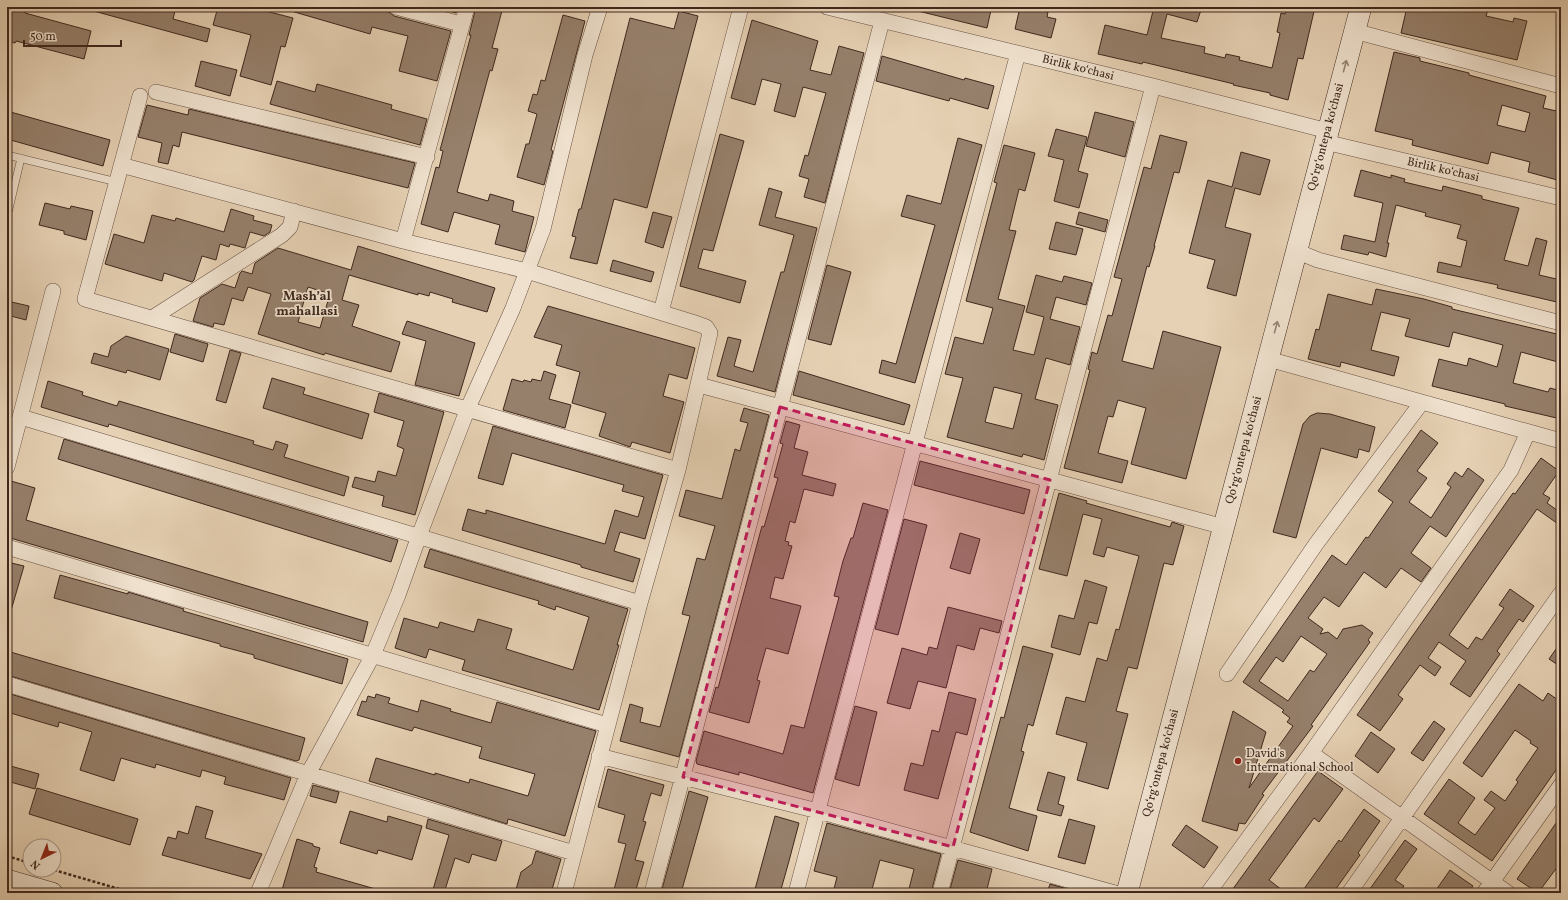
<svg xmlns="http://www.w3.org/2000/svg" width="1568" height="900" font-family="Vollkorn,serif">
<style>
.building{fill:#96806c;stroke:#3f281e;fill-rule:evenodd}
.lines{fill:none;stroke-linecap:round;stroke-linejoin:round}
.service-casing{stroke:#695244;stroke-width:8}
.minor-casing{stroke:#695244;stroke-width:16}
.secondary-casing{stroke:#3f281e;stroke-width:22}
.path{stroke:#3f281e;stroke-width:2.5;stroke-dasharray:3 2;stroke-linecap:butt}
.service{stroke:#efe1ce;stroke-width:7}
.minor{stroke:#efe1ce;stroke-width:15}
.secondary{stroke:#efe1ce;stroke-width:21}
.oneway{stroke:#978476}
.marked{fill:#c2185b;fill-opacity:0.2;stroke:#c2185b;stroke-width:3;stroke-dasharray:8 5;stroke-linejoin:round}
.poi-dot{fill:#8f2418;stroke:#efe1ce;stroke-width:1.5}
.labels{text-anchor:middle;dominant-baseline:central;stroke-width:3.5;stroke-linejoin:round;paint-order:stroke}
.street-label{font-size:12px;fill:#3f281e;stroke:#efe1ce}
.poi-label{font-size:12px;fill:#3f281e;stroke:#efe1ce;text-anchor:start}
.neighbourhood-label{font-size:13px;font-weight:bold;fill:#3f281e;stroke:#efe1ce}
</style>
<rect width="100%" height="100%" fill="#e6d1b4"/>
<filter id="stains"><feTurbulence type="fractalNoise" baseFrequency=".005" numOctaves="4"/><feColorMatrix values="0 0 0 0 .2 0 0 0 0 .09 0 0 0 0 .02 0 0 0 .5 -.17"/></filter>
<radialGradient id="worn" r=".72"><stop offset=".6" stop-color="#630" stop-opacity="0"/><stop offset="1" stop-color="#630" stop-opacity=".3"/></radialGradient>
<!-- building -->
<path class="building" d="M14 7H26L25 13 91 31 84 59 16 41 15 43 7 41V8L13 10Z
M90 7H176L173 19 210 29 207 42 90 10Z
M218 7H244L257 10 258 9 293 18 285 47 281 46 271 85 240 76 251 35 213 25Z
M291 7H371L389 12 394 16 451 31 437 81 399 71 408 36 372 27 370 34 291 11Z
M436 7H458L456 13Z
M476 7H503L492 48 498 49 492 71 490 70 457 192 488 201 490 194 514 201 512 211 534 217 525 252 495 244 500 225 454 212 448 232 421 224 436 167 439 168 443 151 440 150 471 35H469Z
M919 7H978L991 10 987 28 918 11Z
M1020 7 1048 12 1047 17 1056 19 1051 38 1015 29Z
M1154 7H1202L1197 22 1167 14 1161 38 1205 47 1204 53 1225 58 1226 54 1240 57 1239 60 1272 68 1280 33 1277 32 1281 13 1285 14 1286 7H1315L1303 59 1298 58 1288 100 1270 95V93L1233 85 1234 84 1143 62 1142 64 1098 54 1105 25 1147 35Z
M1407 7H1489L1486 16 1513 22 1514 18 1527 21 1517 60 1401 33Z
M679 11 698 16 647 208 614 199 597 264 570 258 576 237 572 236 579 209H581L630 18 674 29Z
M563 15 585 21 551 150 553 151 544 185 517 177 526 144H529L537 114 528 111 533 94 537 95 541 80 545 81Z
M752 20 818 41 810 70 831 75 839 46 864 53 825 203 804 197 809 179 799 176 805 155 808 156 826 93 803 87 795 117 774 111 781 84 762 79 755 105 731 98Z
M1394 52 1420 58V61L1469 73V75L1546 96 1543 108 1561 112V181L1528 172 1530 162 1491 152 1488 164 1412 145 1413 140 1375 131ZM1502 105 1530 113 1525 132 1497 125Z
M882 56 964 80 965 78 994 86 988 109 950 98 949 101 876 81Z
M201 61 237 70 230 96 195 86Z
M277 81 315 92 317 84 392 105 391 109 427 119 420 145 270 104Z
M147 105 188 115 189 109 415 163 408 188 182 132 179 147 173 145 168 164 158 162 162 143 138 137Z
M7 111 110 140 103 166 7 139Z
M1095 112 1134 122 1125 157 1086 146Z
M1056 129 1087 137 1078 171 1088 174 1079 208 1054 201 1064 160 1048 156Z
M720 134 744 141 713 251 703 249 698 268 746 281 740 303 680 286Z
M1160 135 1187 142 1179 173 1174 172 1154 246H1155L1149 267 1147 266 1122 361 1153 369 1163 331 1221 347 1186 479 1131 464 1146 408 1118 400 1113 417 1108 416 1098 453 1128 461 1122 483 1064 468 1090 370 1088 369 1092 352 1097 354 1108 315 1112 316 1122 279 1114 277 1144 167 1151 169Z
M958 138 982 145 915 383 879 373 882 360 896 364 935 225 901 216 907 195 941 204Z
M1004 145 1035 153 1025 191 1019 189 1009 230 1016 231 998 299 1025 306 1013 350 1034 355 1044 317 1026 312 1036 275 1062 282 1064 276 1092 283 1086 305 1056 297 1050 319 1080 327 1070 365 1046 358 1035 399 1058 405 1044 460 1023 454 1022 457 947 437 963 378 945 374 955 337 983 344 993 308 966 301 997 183 994 182ZM994 387 1022 394 1013 429 985 422Z
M1241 152 1270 160 1260 195 1235 188 1225 227 1251 234 1236 296 1207 288 1215 260 1189 253 1208 180 1232 187Z
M1361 170 1391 178V175L1405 179 1404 182 1442 191 1443 186 1482 196V199L1519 208 1504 260 1528 266 1536 238 1547 241 1539 275 1561 280V303L1497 288 1498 285 1437 272 1439 262 1461 267 1467 241 1457 238 1461 225 1425 216 1426 213 1396 205 1387 243H1389L1386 257 1369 252 1368 255 1341 249 1344 235 1375 242 1383 203 1354 196Z
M769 188 782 192 775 217 817 228 775 392 717 376 728 337 741 340 734 366 753 372 781 272H784L794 235 759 225Z
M45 203 70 209 71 206 93 211 86 240 64 234V231L39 225Z
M231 209 254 216 253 220 272 225 270 232 264 236 250 232 245 248 230 244 229 247 220 244 216 260 202 256 194 280 192 282 164 273 162 281 105 264 114 234 144 243 152 215 175 221 176 218 224 232Z
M653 212 672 217 663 248 645 242Z
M1079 212 1108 220 1105 232 1076 224Z
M1056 222 1083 229 1076 255 1049 249Z
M358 246 495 288 487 312 452 302 453 299 430 292 429 296 418 293V295L349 275 342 300 359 305 352 326 400 342 391 372 325 353 324 355 258 334 271 294 248 287 243 301 232 298 224 325 214 323 213 327 193 321 200 298 222 284 235 288 240 273 242 271 252 274 255 263 278 248 351 270ZM308 287 330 294 320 328 298 322Z
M613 260 654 272 651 282 610 271Z
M827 265 851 272 831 345 808 339Z
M1376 289 1424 299 1452 307V309L1561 335V359L1558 358V362L1521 352 1513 383 1548 392 1550 388 1561 391V419L1505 406V404L1432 386 1439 359 1467 366 1469 358 1497 367 1503 345 1453 332 1449 347 1405 336 1410 319 1381 312 1371 350 1399 357 1394 376 1341 362 1340 367 1308 359 1316 329 1319 330 1328 294 1372 305Z
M7 301 29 306 26 320 7 315Z
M548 306 695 348 687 379 669 374 663 396 684 402 670 453 632 442 630 447 599 436 606 413 572 403 580 372 556 365 562 345 534 337Z
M407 321 475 343 459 396 415 385 426 341 402 334Z
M175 334 208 344 203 362 170 352Z
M126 336 169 349 160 380 127 370 126 373 91 363 94 353 108 357 111 346Z
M230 350 241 353 226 403 216 400Z
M544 371 556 375 549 399 571 405 565 428 503 410 512 379 523 382 524 380 531 382 532 379 541 381Z
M799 371 910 405 904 425 793 395Z
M272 378 305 388 303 394 369 414 362 439 263 408Z
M48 381 83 392 82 395 117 406 119 401 254 441 253 444 273 450 276 441 288 445 284 457 349 477 344 496 109 424 108 427 41 407Z
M379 393 444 412 415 515 382 506 384 496 352 487 355 477 375 482 378 471 396 476 404 449 397 446 404 421 374 412Z
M744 408 769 415 679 757 620 741 630 704 643 708 640 722 660 727 690 616 682 614 697 558 705 560 715 526 679 516 686 490 722 499 735 449 740 451 748 423 740 421Z
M1317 413 1330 414 1375 427 1369 452 1359 449 1357 458 1321 448 1296 538 1273 532 1303 424 1310 416Z
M786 421 800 425 794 448 808 452 802 475 836 484 833 496 804 489 795 523 790 521 785 541 789 542 788 545 792 546 783 579 775 577 770 598 801 606 788 654 766 648 757 680 760 681 749 723 709 712 716 687 718 688 762 526 764 527 778 478 774 477 783 444 780 443Z
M493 426 663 475 645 539 620 532 614 551 640 559 633 582 581 567V565L462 530 468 509 486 514V510L605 544 615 510 638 517 644 497 622 491 624 485 512 453 503 485 478 478Z
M1421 430 1438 443 1417 471 1427 478 1409 502 1431 518 1451 487 1447 484 1455 472 1462 477 1468 468 1484 480 1446 537 1430 526 1411 553 1431 568 1421 582 1401 568 1386 588 1364 572 1339 607 1324 597 1308 618 1323 629 1320 634 1328 632 1337 639 1343 629 1362 625 1373 633 1368 640 1370 642 1311 725 1313 726 1262 794 1264 795 1245 824 1239 823 1237 831 1202 821 1233 711 1266 732 1249 788 1293 726 1287 722 1290 718 1282 712 1284 710 1243 682 1332 555 1346 565 1366 537 1368 538 1393 502 1378 491ZM1301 636 1327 654 1314 672 1310 670 1288 701 1259 681 1276 657 1283 662Z
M64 439 398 540 391 562 58 459Z
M1541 458 1559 471 1543 494 1550 498 1547 503 1561 513V526L1537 509 1449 635 1468 649 1476 637 1482 640 1504 608 1499 605 1510 589 1534 606 1523 622 1519 619 1497 651 1500 654 1470 697 1450 684 1466 661 1439 642 1428 658 1441 667 1435 676 1420 665 1398 695 1403 699 1380 731 1357 715 1513 493 1515 494Z
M920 461 1030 490 1024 514 914 485Z
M11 481 35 488 26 520 368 622 363 642 7 537V494Z
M1059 493 1087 501 1086 503 1170 527 1172 522 1184 526 1173 565 1164 563 1137 669 1128 667 1116 711 1128 714 1108 789 1077 780 1087 743 1056 734 1066 697 1085 702 1097 658 1107 661 1116 629 1119 630 1139 556 1107 547 1104 557 1093 554 1102 519 1083 514 1067 576 1039 569Z
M863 503 888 510 813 793 739 772V775L697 764 696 761 704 731 783 754 791 725 804 728 839 597 834 596 843 561 851 538H853Z
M904 519 927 525 898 635 875 629Z
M960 533 980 539 970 574 950 568Z
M430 549 628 609 617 645H619L599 710 462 670 465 660 429 649 426 658 395 648 404 618 438 628 440 622 474 632 478 619 512 629 506 649 573 670 589 617 556 606 555 610 538 604 539 601 424 567Z
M7 562 24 566 10 614H7Z
M60 575 128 594V592L184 609 183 611 348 659 342 684 254 658V655L220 646V644L54 598Z
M1085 580 1107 587 1097 624 1089 622 1080 655 1051 647 1059 615 1074 619Z
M948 607 1002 621 999 633 980 628 974 650 957 645 946 688 918 681 910 709 887 703 902 648 927 655 929 647 937 649Z
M1561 642V667L1549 659Z
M1023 646 1053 654 1033 726 1028 724 1021 751 1024 752 1009 808 1037 816 1028 851 970 832 1001 717 1004 718Z
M7 651 305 738 299 760 296 761 7 675Z
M1519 684 1543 701 1548 693 1561 702V763L1492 861 1424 814 1449 779 1475 798 1458 823 1475 835 1495 808 1484 800 1491 791 1505 801 1518 782 1516 780 1538 748 1530 743 1531 741 1515 730 1482 777 1463 763Z
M949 692 976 699 967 735 956 732 938 799 904 790 911 763 923 766 932 730 939 732Z
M7 693 291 778 284 800 224 784 226 777 202 770 200 777 156 764 155 768 121 758 114 781 80 770 92 732 59 722 58 727 7 712Z
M376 694 390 698 388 703 418 712 421 700 451 709 450 711 491 723 497 702 596 731 565 836 508 819 507 824 369 781 376 758 435 775V773L469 783 470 779 528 796 535 774 479 758 482 747 414 727 412 731 357 715 362 701 366 702 368 696 375 698Z
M855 706 877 712 859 786 835 779Z
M1434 721 1445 729 1423 761 1411 753Z
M1371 732 1395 749 1378 773 1355 756Z
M7 765 39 774 35 789 7 781Z
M608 769 664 785 661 796 651 793 643 821 646 822 635 860 644 862 635 893H624L614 890 626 844 618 842 625 815 598 807Z
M1318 771 1343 789 1319 822 1314 818 1269 880 1286 893H1230Z
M1048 772 1065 777 1058 804 1064 806 1061 816 1037 810Z
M313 785 339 792 336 803 310 796Z
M37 788 138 819 130 845 29 814Z
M689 791 708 797 681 893H661Z
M196 806 213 811 205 838 262 854 250 879 162 855 168 837 176 839 178 831 188 834Z
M1364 809 1380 821 1358 853 1360 855 1333 893H1301L1339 840 1341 842Z
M350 811 387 822 388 816 422 826 412 860 378 850 377 854 340 843Z
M775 816 799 823 789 861 780 893H754Z
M1561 816V862L1538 893 1517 879Z
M428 819 502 841 496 861 472 854 469 863 455 858 444 893H432L449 835 426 828Z
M1069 819 1095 826 1085 864 1058 857Z
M827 823 941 854 931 893H908L914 869 880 860 871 893H833L837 877 814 871Z
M1186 825 1218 847 1204 868 1172 845Z
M297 839 313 844V846L320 848 314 867 317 868 316 872 379 890V893H292L282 890Z
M1405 840 1417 849 1395 880 1404 886 1399 893H1367Z
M536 851 561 859 551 893H515L521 872 532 864Z
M958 860 992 869 986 893H949Z
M1450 870 1473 886 1468 893H1434Z
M1050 884 1078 892V893H1047Z"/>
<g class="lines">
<!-- service casing -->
<g class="service-casing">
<path id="service" d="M7 155 117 182
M9 209 21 158"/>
</g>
<!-- minor casing -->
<g class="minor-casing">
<path id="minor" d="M396 7 461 24
M827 7 1153 86 1328 131
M1354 31 1561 86
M156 92 427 157
M140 96 85 299 678 470
M1325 142 1561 198
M121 165 403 241 527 271 698 324 706 327 710 333 678 470 640 603 564 893
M403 241 467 7
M1296 251 1318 260 1561 323
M661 312 741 7
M152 318 282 235 290 227 294 211
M1268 359 1561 441
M699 385 1224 527
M21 417 640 603
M7 467 53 291
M7 547 607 725
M1227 674 1316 544 1422 402
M7 684 574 853
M1311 753 1508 893
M599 756 818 811 1115 893
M258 893 308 774 373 655 398 595 419 536 468 408 513 308 543 229 585 55 600 7
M652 893 882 21
M796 893 1018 53
M940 893 1153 86
M1208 893 1311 753 1511 470 1528 432
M1349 893 1561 593
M1484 893 1561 785"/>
</g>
<!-- secondary casing -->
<g class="secondary-casing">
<path id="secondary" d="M7 880 52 893
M1127 893 1361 7"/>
</g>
<!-- path -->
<path class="path" d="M7 856 30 863
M54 870 133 893"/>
<!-- service -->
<use href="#service" class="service"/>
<!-- minor -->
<use href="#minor" class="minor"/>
<!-- secondary -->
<use href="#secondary" class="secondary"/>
</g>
<!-- one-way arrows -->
<defs><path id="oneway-shaft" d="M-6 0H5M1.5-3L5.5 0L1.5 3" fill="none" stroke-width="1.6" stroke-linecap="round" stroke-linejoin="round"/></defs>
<g class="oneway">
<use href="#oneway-shaft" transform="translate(1345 66) rotate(-75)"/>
<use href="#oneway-shaft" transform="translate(1276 327) rotate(-75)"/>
</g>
<!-- marked area -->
<path class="marked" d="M780 407 1050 480 953 847 683 777Z"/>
<!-- markers -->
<circle class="poi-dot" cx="1238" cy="761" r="4"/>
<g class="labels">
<!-- street labels -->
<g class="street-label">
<text transform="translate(1078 68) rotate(14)">Birlik koʻchasi</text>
<text transform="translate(1326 137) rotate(-75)">Qoʻrgʻontepa koʻchasi</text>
<text transform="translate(1443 170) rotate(13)">Birlik koʻchasi</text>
<text transform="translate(1244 450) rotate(-75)">Qoʻrgʻontepa koʻchasi</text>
<text transform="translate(1161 763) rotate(-75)">Qoʻrgʻontepa koʻchasi</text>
</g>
<!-- poi labels -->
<g class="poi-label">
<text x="1246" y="754">David's<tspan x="1246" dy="14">International School</tspan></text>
</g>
<!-- neighbourhood labels -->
<g class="neighbourhood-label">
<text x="307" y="297">Mashʼal<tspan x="307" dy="15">mahallasi</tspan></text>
</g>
</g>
<!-- margin -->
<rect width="1568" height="900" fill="none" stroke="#e6d1b4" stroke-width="24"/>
<rect x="8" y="8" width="1552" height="884" fill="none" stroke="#3f281e" stroke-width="2"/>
<rect x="12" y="12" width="1544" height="876" fill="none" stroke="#3f281e"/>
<!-- north arrow -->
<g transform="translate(42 858) rotate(223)"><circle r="19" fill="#efe1ce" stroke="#a99788"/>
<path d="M0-3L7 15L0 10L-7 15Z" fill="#8f2418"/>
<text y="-6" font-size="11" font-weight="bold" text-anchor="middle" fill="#3f281e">N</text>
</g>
<!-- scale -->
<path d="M24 40v6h97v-6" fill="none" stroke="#3f281e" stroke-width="2"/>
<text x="30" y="40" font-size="12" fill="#3f281e" stroke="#efe1ce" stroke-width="3" paint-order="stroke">50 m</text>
<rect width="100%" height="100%" filter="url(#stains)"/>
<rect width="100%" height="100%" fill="url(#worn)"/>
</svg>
